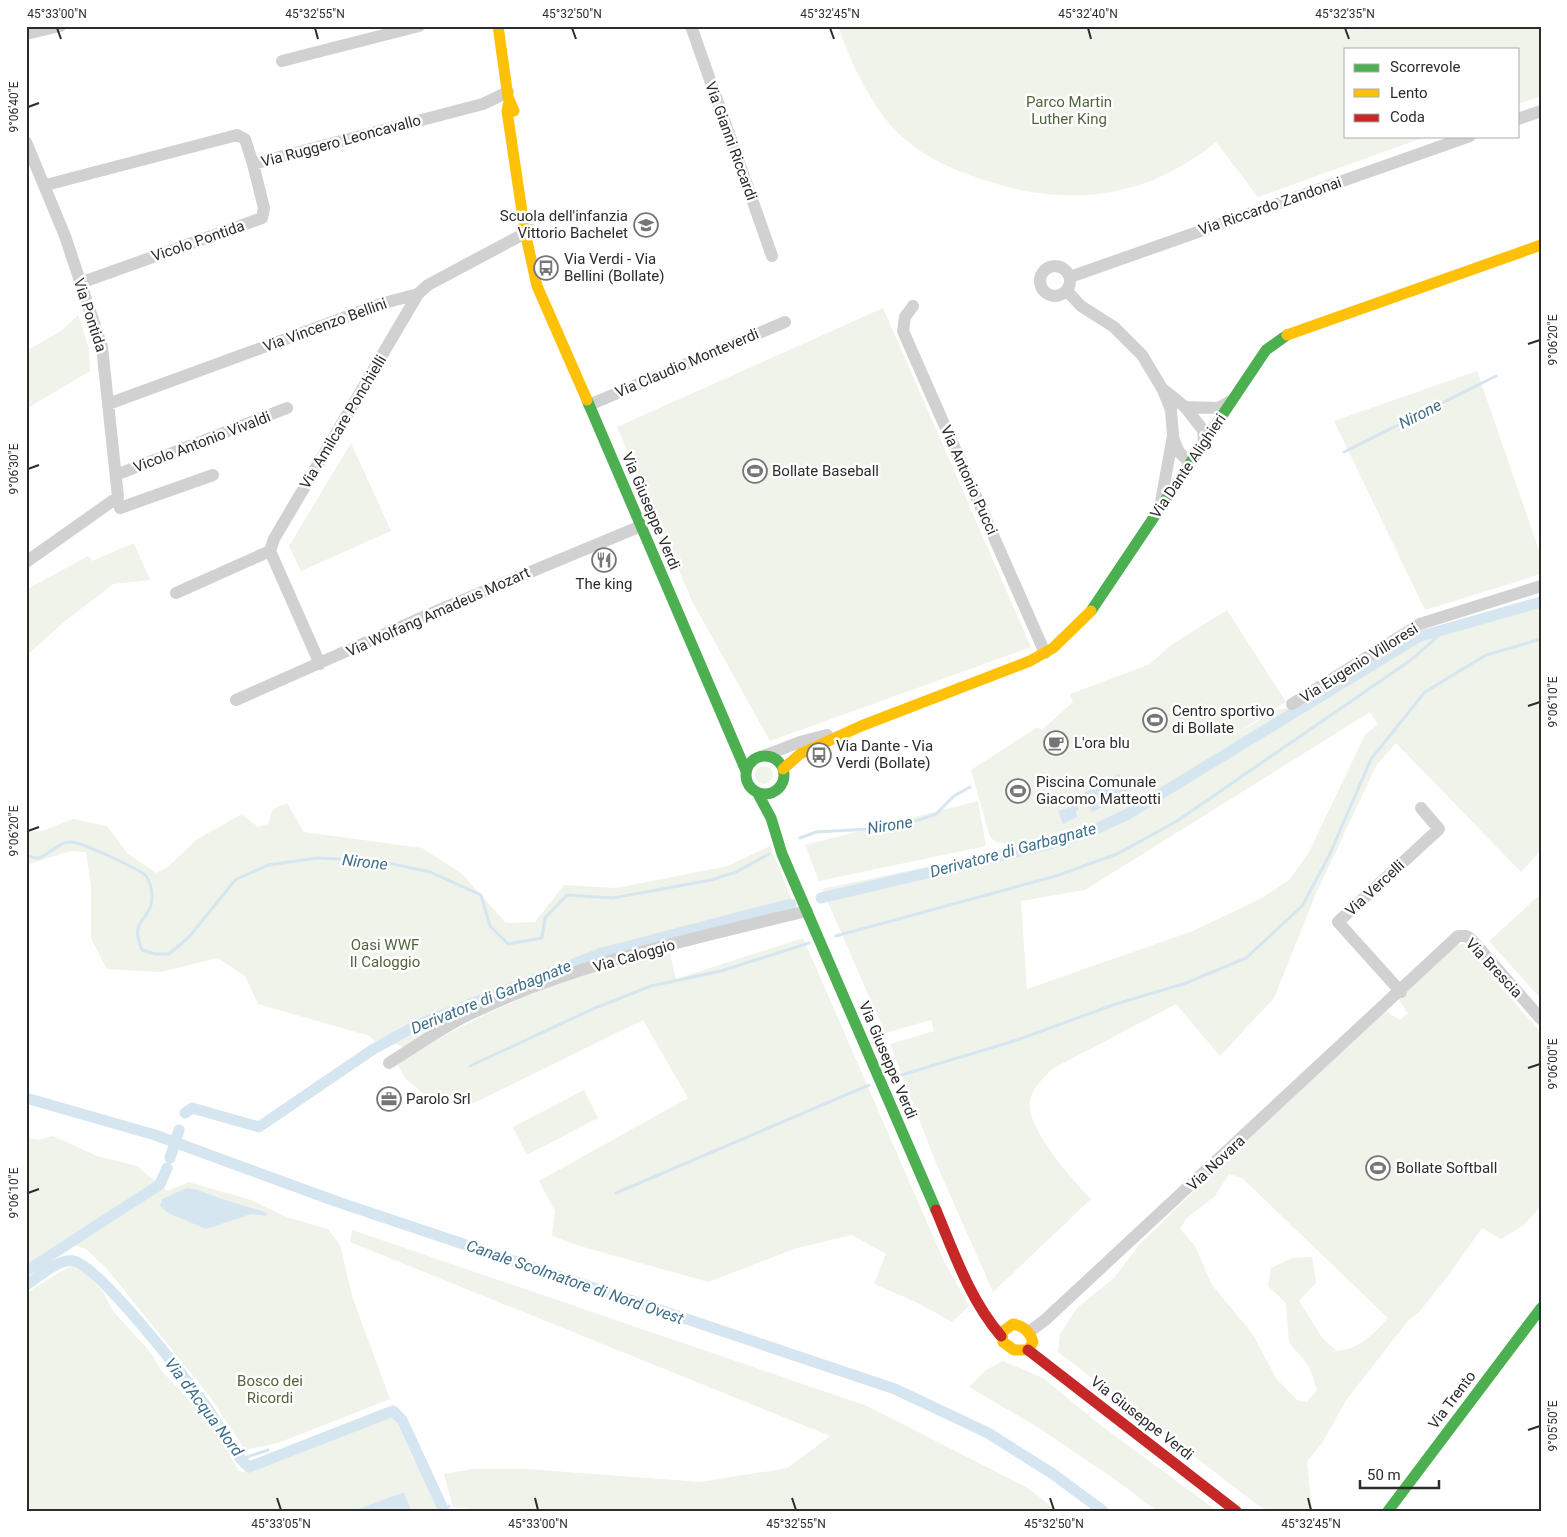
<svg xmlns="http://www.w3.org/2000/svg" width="1567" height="1537" font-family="Roboto,sans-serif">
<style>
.green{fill:#eff3ea;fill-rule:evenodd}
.water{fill:#d6e6f0}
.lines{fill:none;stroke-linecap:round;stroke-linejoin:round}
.stream{stroke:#d6e6f0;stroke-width:3}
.canal{stroke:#d6e6f0;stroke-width:11}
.street{stroke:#d1d1d1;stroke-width:12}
.fast{stroke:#4caf50;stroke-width:11}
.slow{stroke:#ffc107;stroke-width:11}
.jam{stroke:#c62828;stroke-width:11}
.ticks{fill:none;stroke:#2c2c2c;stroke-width:2}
.labels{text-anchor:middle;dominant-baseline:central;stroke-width:5;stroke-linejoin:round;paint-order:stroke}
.park-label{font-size:15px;fill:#50653b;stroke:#fff}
.street-label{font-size:15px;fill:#2c2c2c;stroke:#fff}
.poi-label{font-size:15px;fill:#2c2c2c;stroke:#fff;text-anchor:start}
.water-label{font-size:16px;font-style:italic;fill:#3d6f8a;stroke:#fff}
.neatline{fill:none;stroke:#2c2c2c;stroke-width:2}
.ticks-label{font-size:12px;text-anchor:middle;fill:#2c2c2c}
</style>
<rect width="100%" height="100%" fill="#fff"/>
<!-- green -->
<path class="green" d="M838 26H1368L1352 33 1371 26H1541V96L1518 104V49H1346V136H1428L1258 197 1216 142C1145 200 1066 208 981 179 951 169 922 156 899 134 873 109 849 60 838 26Z
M883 308 1031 647 770 741 692 601 617 427Z
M78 315 89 348 90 371 26 409V351L61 331Z
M1477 371 1541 556V574L1425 610 1334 421Z
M351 443 391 531 301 571 289 546Z
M134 543 150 580 113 584 64 622 26 656V590L88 556 92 561Z
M1541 599V850L1521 872 1396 743 1376 766 1315 896 1274 998 1220 1056 1176 1004 1052 1069C1044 1078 1033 1087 1030 1100 1025 1128 1073 1180 1091 1199L993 1292 936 1163 890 1044 934 1031 931 1020 885 1033 822 889 1006 850 1004 843 996 842 990 837 971 770 1038 727 1042 730 1073 702 1070 694 1150 664 1171 645 1227 610 1286 702 1224 741 1276 710 1302 706 1417 635ZM1370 712 1378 724 1365 735 1308 854 1289 880 1260 899 1193 931 1027 989 1021 901 1085 890Z
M755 775a9 9 0 1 1 18 0a9 9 0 1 1-18 0Z
M978 801 986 846 819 881 805 845Z
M287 803 304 832 422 848 461 873 506 923 535 922 564 885 616 888 728 866 770 846 795 907 675 938 456 1015 402 1047 391 1042 380 1047 370 1036 258 1004 245 976 218 958 161 972 107 969 91 938V886L86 852 71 851 26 865V832L42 831 73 819 107 826 128 854 156 873 168 867 196 840 242 814 258 827 268 824 273 809Z
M1541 894V999L1489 941Z
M803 938 943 1259 969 1306 952 1322 916 1302 874 1284 886 1254 852 1235 797 1248 708 1282 580 1246 552 1236 555 1211 539 1181 688 1098 643 1020 474 1103 435 1104 406 1079 397 1064C486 1007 568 977 669 950L676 979Z
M1464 944 1541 1033V1206L1524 1225 1501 1239 1482 1228 1448 1276 1419 1312 1407 1322 1347 1399 1322 1443 1307 1461 1312 1511H1270L1259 1506 1058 1352 1060 1334 1077 1308 1114 1278 1140 1244 1229 1157 1386 1011 1400 1020 1408 1013 1398 999 1456 945ZM1229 1174 1242 1178 1388 1318C1373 1334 1360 1349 1337 1351L1323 1339 1299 1301 1316 1283 1312 1257 1292 1258 1271 1268 1268 1286 1286 1303 1289 1342 1309 1366 1317 1390 1307 1402 1297 1400 1276 1378 1252 1333 1212 1285 1195 1246 1180 1229 1186 1219 1215 1196Z
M584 1090 598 1118 527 1155 513 1127Z
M53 1136 97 1156 137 1166 167 1191 189 1182 251 1200 286 1217 328 1229 340 1245 353 1299 390 1399 278 1443 245 1450 211 1398 107 1269 86 1249 67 1242 26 1268V1137L38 1140Z
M352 1230 867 1406 1026 1487 1058 1511H486L453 1507 444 1474 472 1469H527L701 1482 788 1468 830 1436 350 1242Z
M74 1267 84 1272 103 1292 113 1311 151 1353 161 1370 210 1423 239 1471C251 1477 314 1445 328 1438 334 1435 341 1435 347 1433 362 1428 378 1416 394 1416L414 1460 423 1472 439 1511H411L404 1492 353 1511H26V1293L67 1268Z
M1003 1361 1043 1378 1103 1427 1217 1511H1157L1113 1478 1039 1428 969 1387 986 1370Z"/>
<!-- water -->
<path class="water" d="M1119 774 1129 793 1092 812 1082 794Z
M1075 798 1079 810 1076 811 1077 817 1063 824 1058 811 1071 807 1069 800Z
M187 1188C200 1189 212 1196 225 1200 239 1205 252 1207 266 1213L267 1216 251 1214 206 1229 168 1213 160 1206 162 1199Z
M404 1492 411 1511H353Z"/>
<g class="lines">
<!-- stream -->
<path class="stream" d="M1344 452 1496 376
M800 838 816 832 888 828 919 820 936 814 954 796 970 787
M26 856C29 856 35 858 38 858 50 855 58 841 72 842 81 842 141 870 146 876 151 883 152 889 152 897 152 921 128 918 142 950L155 954H169L189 937 235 880 268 865 317 858 379 861 430 872 481 895 490 926 508 944 542 938 545 918 567 895 613 898 711 880 736 872 769 854
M836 936 1056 876 1117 854 1177 821 1411 660 1445 630
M470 1066 595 1008 651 986 721 971 809 943
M898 1076 1017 1040 1113 1005 1186 983 1246 958 1302 906 1329 856 1371 759 1425 692 1486 655 1541 639
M616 1193 869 1085
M241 1459 268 1450
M443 1509 449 1506"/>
<!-- canal -->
<path class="canal" d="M821 898 1046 845 1087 833 1126 815 1418 637 1541 602
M26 1098 155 1135 335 1201 895 1389 988 1433 1053 1474 1103 1511
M185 1113 192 1108 259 1127 372 1050 417 1025 602 953 791 904
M170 1158 179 1130
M26 1271 153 1189 160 1184 167 1168
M26 1285C39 1277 57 1259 73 1261 97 1263 187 1380 205 1405 217 1421 234 1456 249 1467L393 1411 402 1420 444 1511"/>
<!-- street -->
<path class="street" d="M691 26 772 256
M26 34 60 26
M282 61 419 26
M1518 119 1541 111
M26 142 65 236 102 347 118 497 26 562
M46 185 237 135 245 139 253 164 483 104 508 92
M1040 281a15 15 0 1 1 30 0a15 15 0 1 1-30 0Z
M1070 277 1470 136
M80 283 262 218 264 208 253 164
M1067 291 1081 306 1114 327 1142 355 1163 390 1171 410 1173 435 1161 502
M913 306 905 317 903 331 1045 653
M1164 390 1185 407 1218 408 1231 401
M108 404 384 303 418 294 428 285 531 230
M589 405 785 322
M1185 407 1203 430 1204 442
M1173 438 1179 452 1190 463
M116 475 287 408
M120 508 213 475
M270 551 274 539 418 294
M270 551 320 664
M176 593 270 551
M236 700 439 610 641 526
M1292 704 1420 624 1541 586
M766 755 800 742 827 735
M1401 992 1338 922 1439 829 1421 808
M389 1063C413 1048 436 1032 460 1019 564 966 694 938 807 911
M1029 1332 1045 1320 1458 936H1466L1471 939 1541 1019"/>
<!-- fast -->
<path class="fast" d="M587 400 746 771
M1091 611 1266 350 1287 335
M746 775a19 19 0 1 1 38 0a19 19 0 1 1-38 0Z
M757 792 771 818 782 854 936 1210
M1388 1511 1541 1308"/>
<!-- slow -->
<path class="slow" d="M498 26 508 97 514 111
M509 102 507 111 525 232 537 286 587 400
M1287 335 1541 245
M783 769 800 754 861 726 1030 661 1053 648 1091 611
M1013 1324C1024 1326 1030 1332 1033 1342L1028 1350H1014L1003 1342 1002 1332Z"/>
<!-- jam -->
<path class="jam" d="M936 1210C954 1253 970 1300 1001 1336
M1028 1350 1236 1511"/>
</g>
<!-- ticks -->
<path class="ticks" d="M57 28 61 39M315 28 318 39M572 28 576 39M830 28 834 39M1088 28 1091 39M1345 28 1349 39M28 107 39 103M1528 344 1540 340M28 469 39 465M1528 706 1540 702M28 831 39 827M1528 1068 1540 1064M28 1193 39 1189M1528 1430 1540 1426M277 1498 281 1510M535 1498 538 1510M792 1498 796 1510M1050 1498 1054 1510M1308 1498 1311 1510"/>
<!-- icons -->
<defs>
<g id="school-ring" transform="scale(1.25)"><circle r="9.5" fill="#fff" stroke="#767676" stroke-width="1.5"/><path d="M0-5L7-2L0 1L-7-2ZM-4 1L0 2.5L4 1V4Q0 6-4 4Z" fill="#767676"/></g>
<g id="bus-ring" transform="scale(1.25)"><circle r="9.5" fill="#fff" stroke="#767676" stroke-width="1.5"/><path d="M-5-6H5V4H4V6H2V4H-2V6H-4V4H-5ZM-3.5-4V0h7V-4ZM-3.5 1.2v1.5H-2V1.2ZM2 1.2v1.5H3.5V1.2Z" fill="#767676"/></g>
<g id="stadium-ring" transform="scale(1.25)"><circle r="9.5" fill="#fff" stroke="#767676" stroke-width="1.5"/><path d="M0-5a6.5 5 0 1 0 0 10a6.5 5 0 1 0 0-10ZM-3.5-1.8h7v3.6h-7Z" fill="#767676"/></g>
<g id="restaurant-ring" transform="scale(1.25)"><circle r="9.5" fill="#fff" stroke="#767676" stroke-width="1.5"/><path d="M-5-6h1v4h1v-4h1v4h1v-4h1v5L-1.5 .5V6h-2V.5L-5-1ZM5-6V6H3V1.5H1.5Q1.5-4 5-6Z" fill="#767676"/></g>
<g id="cafe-ring" transform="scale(1.25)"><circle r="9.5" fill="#fff" stroke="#767676" stroke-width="1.5"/><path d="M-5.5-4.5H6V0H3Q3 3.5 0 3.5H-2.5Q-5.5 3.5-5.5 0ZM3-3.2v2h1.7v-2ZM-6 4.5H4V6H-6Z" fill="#767676"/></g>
<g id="office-ring" transform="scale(1.25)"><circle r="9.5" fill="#fff" stroke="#767676" stroke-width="1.5"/><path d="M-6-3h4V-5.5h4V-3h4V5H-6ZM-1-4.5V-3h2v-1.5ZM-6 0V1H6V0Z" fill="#767676"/></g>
</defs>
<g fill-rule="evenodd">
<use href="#school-ring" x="646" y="225"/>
<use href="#bus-ring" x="546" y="268"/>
<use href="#stadium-ring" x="755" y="471"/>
<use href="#restaurant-ring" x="604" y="560"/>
<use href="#stadium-ring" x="1155" y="720"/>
<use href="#cafe-ring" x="1056" y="743"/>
<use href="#bus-ring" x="819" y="755"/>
<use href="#stadium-ring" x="1018" y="791"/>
<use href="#office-ring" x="389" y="1099"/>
<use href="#stadium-ring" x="1378" y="1168"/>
</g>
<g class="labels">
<!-- park labels -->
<g class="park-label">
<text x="1069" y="102">Parco Martin<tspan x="1069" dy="17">Luther King</tspan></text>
<text x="385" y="945">Oasi WWF<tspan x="385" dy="17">Il Caloggio</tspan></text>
<text x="270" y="1381">Bosco dei<tspan x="270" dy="17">Ricordi</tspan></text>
</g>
<!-- street labels -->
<g class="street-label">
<text transform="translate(341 141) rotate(-15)">Via Ruggero Leoncavallo</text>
<text transform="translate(731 141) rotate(70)">Via Gianni Riccardi</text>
<text transform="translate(1270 206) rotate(-19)">Via Riccardo Zandonai</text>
<text transform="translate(198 241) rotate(-19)">Vicolo Pontida</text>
<text transform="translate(90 315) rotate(72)">Via Pontida</text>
<text transform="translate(325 325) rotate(-20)">Via Vincenzo Bellini</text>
<text transform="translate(687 363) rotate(-23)">Via Claudio Monteverdi</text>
<text transform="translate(343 422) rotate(-59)">Via Amilcare Ponchielli</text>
<text transform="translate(202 442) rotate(-21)">Vicolo Antonio Vivaldi</text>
<text transform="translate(1188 466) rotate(-56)">Via Dante Alighieri</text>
<text transform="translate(969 480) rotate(66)">Via Antonio Pucci</text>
<text transform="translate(651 511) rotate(67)">Via Giuseppe Verdi</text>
<text transform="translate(438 612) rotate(-24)">Via Wolfang Amadeus Mozart</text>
<text transform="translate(1359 663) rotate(-32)">Via Eugenio Villoresi</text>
<text transform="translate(1375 888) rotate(-43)">Via Vercelli</text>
<text transform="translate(634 956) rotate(-16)">Via Caloggio</text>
<text transform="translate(1494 968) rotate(47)">Via Brescia</text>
<text transform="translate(888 1060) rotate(67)">Via Giuseppe Verdi</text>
<text transform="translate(1216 1163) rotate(-43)">Via Novara</text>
<text transform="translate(1452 1400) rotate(-53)">Via Trento</text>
<text transform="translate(1142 1418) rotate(38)">Via Giuseppe Verdi</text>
</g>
<!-- poi labels -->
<g class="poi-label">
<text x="628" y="216" text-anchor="end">Scuola dell'infanzia<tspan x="628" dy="17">Vittorio Bachelet</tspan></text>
<text x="564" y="259">Via Verdi - Via<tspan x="564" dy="17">Bellini (Bollate)</tspan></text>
<text x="772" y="471">Bollate Baseball</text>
<text x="604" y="584" text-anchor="middle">The king</text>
<text x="1172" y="711">Centro sportivo<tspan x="1172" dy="17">di Bollate</tspan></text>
<text x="1074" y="743">L'ora blu</text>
<text x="836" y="746">Via Dante - Via<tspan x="836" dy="17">Verdi (Bollate)</tspan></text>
<text x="1036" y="782">Piscina Comunale<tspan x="1036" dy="17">Giacomo Matteotti</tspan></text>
<text x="406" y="1099">Parolo Srl</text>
<text x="1396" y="1168">Bollate Softball</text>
</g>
<!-- water labels -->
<g class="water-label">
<text transform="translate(1420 414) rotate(-27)">Nirone</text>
<text transform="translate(890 825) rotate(-9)">Nirone</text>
<text transform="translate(1013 850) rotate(-15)">Derivatore di Garbagnate</text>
<text transform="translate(365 862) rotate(6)">Nirone</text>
<text transform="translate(491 997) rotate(-22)">Derivatore di Garbagnate</text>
<text transform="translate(575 1282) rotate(19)">Canale Scolmatore di Nord Ovest</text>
<text transform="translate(204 1407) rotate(53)">Via d'Acqua Nord</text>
</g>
</g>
<!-- border -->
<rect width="1567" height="1537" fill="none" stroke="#ffffff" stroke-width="55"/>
<!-- legend -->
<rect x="1344" y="48" width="175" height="90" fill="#ffffff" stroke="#ababab"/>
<rect x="1354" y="64" width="25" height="8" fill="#4caf50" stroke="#ababab"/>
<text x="1390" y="72" font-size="15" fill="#2c2c2c">Scorrevole</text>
<rect x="1354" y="89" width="25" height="8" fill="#ffc107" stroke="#ababab"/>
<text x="1390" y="98" font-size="15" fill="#2c2c2c">Lento</text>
<rect x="1354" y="114" width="25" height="8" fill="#c62828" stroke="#ababab"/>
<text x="1390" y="122" font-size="15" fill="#2c2c2c">Coda</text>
<!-- scale -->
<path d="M1360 1480v8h79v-8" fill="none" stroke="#2c2c2c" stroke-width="2.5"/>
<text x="1367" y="1480" font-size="15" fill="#2c2c2c" stroke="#ffffff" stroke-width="4" paint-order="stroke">50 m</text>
<rect x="28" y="28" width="1512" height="1482" class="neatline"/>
<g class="ticks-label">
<text x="57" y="18">45°33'00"N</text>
<text x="315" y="18">45°32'55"N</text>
<text x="572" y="18">45°32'50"N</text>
<text x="830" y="18">45°32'45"N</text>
<text x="1088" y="18">45°32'40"N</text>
<text x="1345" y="18">45°32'35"N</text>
<text transform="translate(14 107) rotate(-90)" y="4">9°06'40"E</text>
<text transform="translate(1553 340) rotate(-90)" y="4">9°06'20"E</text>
<text transform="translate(14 469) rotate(-90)" y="4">9°06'30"E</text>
<text transform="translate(1553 702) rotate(-90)" y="4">9°06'10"E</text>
<text transform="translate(14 831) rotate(-90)" y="4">9°06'20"E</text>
<text transform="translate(1553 1064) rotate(-90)" y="4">9°06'00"E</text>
<text transform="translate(14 1193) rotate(-90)" y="4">9°06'10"E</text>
<text transform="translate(1553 1426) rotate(-90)" y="4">9°05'50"E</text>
<text x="281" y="1528">45°33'05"N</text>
<text x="538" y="1528">45°33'00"N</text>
<text x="796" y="1528">45°32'55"N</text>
<text x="1054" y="1528">45°32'50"N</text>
<text x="1311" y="1528">45°32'45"N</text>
</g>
</svg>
